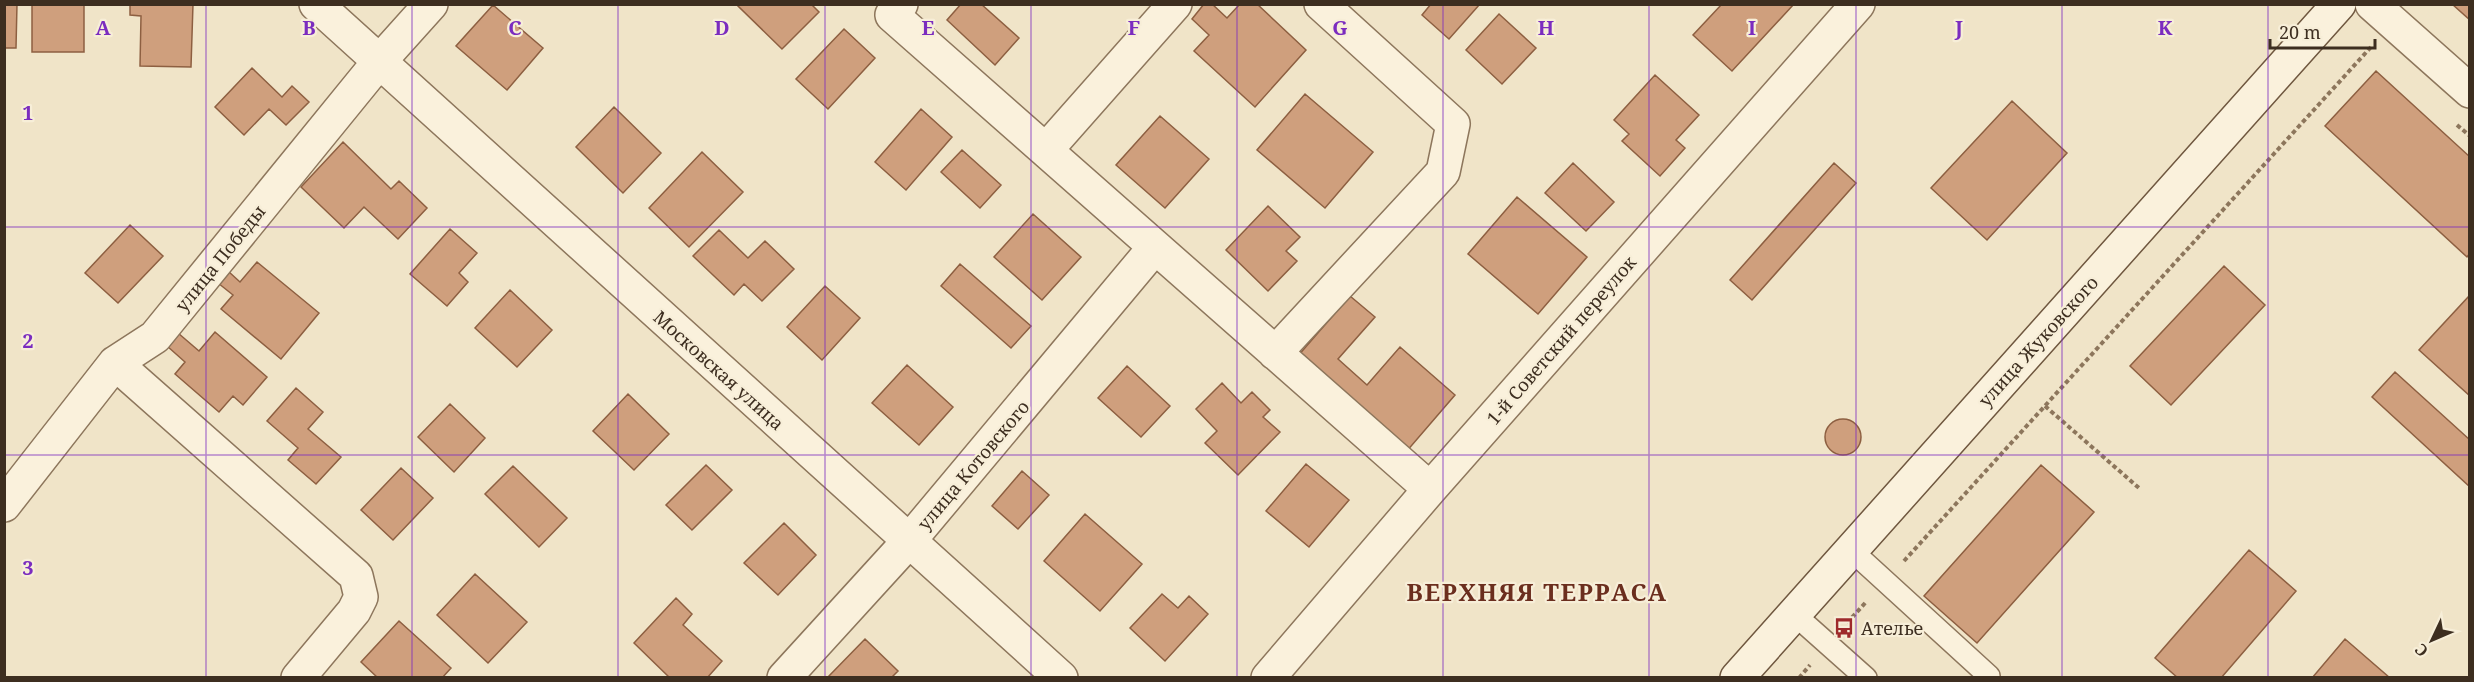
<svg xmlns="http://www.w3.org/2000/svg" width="2474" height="682" font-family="'Noto Serif',serif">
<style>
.building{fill:#cf9f7d;stroke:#8d5f41;stroke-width:1.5}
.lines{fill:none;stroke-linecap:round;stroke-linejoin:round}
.lane-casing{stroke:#8d765c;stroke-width:24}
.street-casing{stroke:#8d765c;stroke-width:36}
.secondary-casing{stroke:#6f573f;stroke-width:36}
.path{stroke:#8d765c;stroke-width:4;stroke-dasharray:4.5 3;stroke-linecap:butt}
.lane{stroke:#faf1dc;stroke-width:21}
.street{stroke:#faf1dc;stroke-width:33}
.secondary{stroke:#faf1dc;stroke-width:33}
.grid{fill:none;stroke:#7b2cbf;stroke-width:1.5;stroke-opacity:0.55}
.labels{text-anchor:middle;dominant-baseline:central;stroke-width:4.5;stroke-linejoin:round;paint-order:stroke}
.street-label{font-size:18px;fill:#3d2e20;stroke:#f7eed8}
.poi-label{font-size:18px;fill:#3d2e20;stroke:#f7eed8;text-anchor:start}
.district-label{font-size:24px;font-weight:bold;letter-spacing:1.5px;fill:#6b2e1e;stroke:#f7eed8}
.grid-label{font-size:20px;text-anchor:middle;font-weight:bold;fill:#7b2cbf;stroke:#f7eed8;stroke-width:4.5;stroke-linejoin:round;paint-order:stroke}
</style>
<rect width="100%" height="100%" fill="#f0e4c8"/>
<!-- building -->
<path class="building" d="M4 4H17L16 48H4Z
M32 4H84V52H32Z
M130 4H193L191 67 140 66 141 16 130 15Z
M739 4H811L819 12 782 49 738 6Z
M961 4H981L1019 38 995 65 947 20Z
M1204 4H1212L1227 18 1240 4H1257L1306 50 1255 107 1194 51 1209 35 1192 19Z
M1431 4H1480L1449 39 1422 15Z
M1722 4H1794L1732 71 1693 35Z
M2452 4H2470V20Z
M493 5 543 48 507 90 456 46Z
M1499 14 1536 48 1502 84 1466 50Z
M844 29 875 58 828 109 796 79Z
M252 68 282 97 292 86 309 102 286 125 269 109 244 135 215 107Z
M2376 71 2470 157V253L2467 257 2325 126Z
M1655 75 1699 115 1676 140 1685 148 1660 176 1622 141 1629 134 1614 120Z
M1305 94 1373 152 1325 208 1257 150Z
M2012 101 2067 153 1987 240 1931 188Z
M614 107 661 153 623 193 576 147Z
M921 109 952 137 906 190 875 162Z
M1160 116 1209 159 1165 208 1116 165Z
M343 142 391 189 399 181 427 208 398 239 364 207 344 228 301 187Z
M962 150 1001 185 980 208 941 172Z
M702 152 743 192 689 247 649 208Z
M1573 163 1614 202 1586 231 1545 193Z
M1834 163 1856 183 1752 300 1730 280Z
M1517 197 1587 257 1538 314 1468 254Z
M1268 206 1300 237 1286 251 1297 261 1268 291 1226 250Z
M1033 214 1081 257 1042 300 994 257Z
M130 225 163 256 118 303 85 273Z
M450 229 477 253 459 273 468 282 447 306 410 274Z
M719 230 748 258 765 241 794 269 762 301 744 284 734 295 693 256Z
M257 262 319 313 281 359 221 309 233 295 218 283 228 271 240 282Z
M960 264 1031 326 1011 348 941 286Z
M2224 266 2265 305 2171 405 2130 366Z
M825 286 860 318 822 360 787 327Z
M510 290 552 330 517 367 475 328Z
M2470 295V396L2419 350Z
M1350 296 1375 317 1338 359 1367 385 1400 347 1455 395 1406 452 1297 357Z
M215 332 267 377 243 405 233 396 219 412 175 374 185 362 167 346 178 333 199 351Z
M907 365 953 407 919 445 872 403Z
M1127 366 1170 406 1141 437 1098 398Z
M2395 372 2470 440V487L2372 397Z
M1222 383 1241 403 1252 392 1270 410 1263 417 1280 432 1238 475 1205 443 1217 431 1196 409Z
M296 388 323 412 308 429 341 457 316 484 288 460 298 448 267 421Z
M628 394 669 434 634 470 593 431Z
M450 404 485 438 454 472 418 437Z
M1825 437a18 18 0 1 1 36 0a18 18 0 1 1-36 0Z
M1306 464 1349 500 1309 547 1266 511Z
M706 465 732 490 692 530 666 505Z
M2041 465 2094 512 1977 643 1924 596Z
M513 466 567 518 539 547 485 494Z
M401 468 433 498 393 540 361 510Z
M1022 471 1049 495 1018 529 992 506Z
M1085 514 1142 564 1100 611 1044 561Z
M784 523 816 555 778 595 744 563Z
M2249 550 2296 591 2221 678H2178L2155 658Z
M475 574 527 622 488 663 437 615Z
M1162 594 1178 608 1189 596 1208 614 1165 661 1130 628Z
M676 598 692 614 683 625 722 661 707 678H670L634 643Z
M399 621 451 668 442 678H378L361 662Z
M865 639 898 671 891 678H827Z
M2345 639 2390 678H2312Z"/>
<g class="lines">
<!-- lane casing -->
<g class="lane-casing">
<path id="lane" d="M1851 550 1989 676
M1794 614 1866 678"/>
</g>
<!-- street casing -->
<g class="street-casing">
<path id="street" d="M316 4 1061 678
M901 4 892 15 1430 489
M2372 4 2470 91
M1046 150 1175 4
M1275 353 1443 172 1453 124 1321 4
M115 363 356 576 361 597 354 611 298 678
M4 505 115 363 155 337 378 63 431 4
M784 678 909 541 1155 247
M1268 678 1430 489 1858 4"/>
</g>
<!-- secondary casing -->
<g class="secondary-casing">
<path id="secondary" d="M1737 678 2339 4"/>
</g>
<!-- path -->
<path class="path" d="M2457 125 2470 136
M2045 406 2139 488
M1904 561 2371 47
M1847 623 1866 602
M1799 678 1810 665"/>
<!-- lane -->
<use href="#lane" class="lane"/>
<!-- street -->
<use href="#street" class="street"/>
<!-- secondary -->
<use href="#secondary" class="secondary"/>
</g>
<!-- grid -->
<path class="grid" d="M206 4V678M412 4V678M618 4V678M825 4V678M1031 4V678M1237 4V678M1443 4V678M1649 4V678M1856 4V678M2062 4V678M2268 4V678M4 227H2470M4 455H2470"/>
<!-- icons -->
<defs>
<g id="bus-bare" transform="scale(1.62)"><path d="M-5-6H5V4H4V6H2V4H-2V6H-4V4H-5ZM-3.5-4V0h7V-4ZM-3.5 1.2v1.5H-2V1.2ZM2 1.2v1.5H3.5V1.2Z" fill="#9e2a2b" stroke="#f7eed8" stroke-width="2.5" paint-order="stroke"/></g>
</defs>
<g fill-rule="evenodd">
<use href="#bus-bare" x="1844" y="628"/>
</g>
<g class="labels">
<!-- street labels -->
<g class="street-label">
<text transform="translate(220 258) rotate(-51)">улица Победы</text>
<text transform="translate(1561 340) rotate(-49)">1-й Советский переулок</text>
<text transform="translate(2038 341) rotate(-48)">улица Жуковского</text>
<text transform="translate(719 370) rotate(42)">Московская улица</text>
<text transform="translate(973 465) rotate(-50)">улица Котовского</text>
</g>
<!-- poi labels -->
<g class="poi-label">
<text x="1861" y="628">Ателье</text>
</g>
<!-- district labels -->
<g class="district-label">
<text x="1537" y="591">ВЕРХНЯЯ ТЕРРАСА</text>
</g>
</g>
<g class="grid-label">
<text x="103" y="35">A</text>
<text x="309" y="35">B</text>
<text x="515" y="35">C</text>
<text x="722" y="35">D</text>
<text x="928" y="35">E</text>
<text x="1134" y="35">F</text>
<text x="1340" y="35">G</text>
<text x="1546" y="35">H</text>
<text x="1752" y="35">I</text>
<text x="1959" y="35">J</text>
<text x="2165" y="35">K</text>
<text x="28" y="120">1</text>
<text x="28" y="348">2</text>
<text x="28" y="575">3</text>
</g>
<!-- border -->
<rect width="2474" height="682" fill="none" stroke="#3d2e20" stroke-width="12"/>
<!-- north arrow -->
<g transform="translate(2432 640) rotate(226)" stroke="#f7eed8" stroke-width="4.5" paint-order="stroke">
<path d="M0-4.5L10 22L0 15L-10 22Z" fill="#3d2e20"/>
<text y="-9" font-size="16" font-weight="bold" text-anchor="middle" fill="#3d2e20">С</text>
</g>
<!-- scale -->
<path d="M2270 39v9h105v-9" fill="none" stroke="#3d2e20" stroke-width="3"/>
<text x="2279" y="39" font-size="18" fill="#3d2e20" stroke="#f7eed8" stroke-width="4.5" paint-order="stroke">20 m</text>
</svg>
